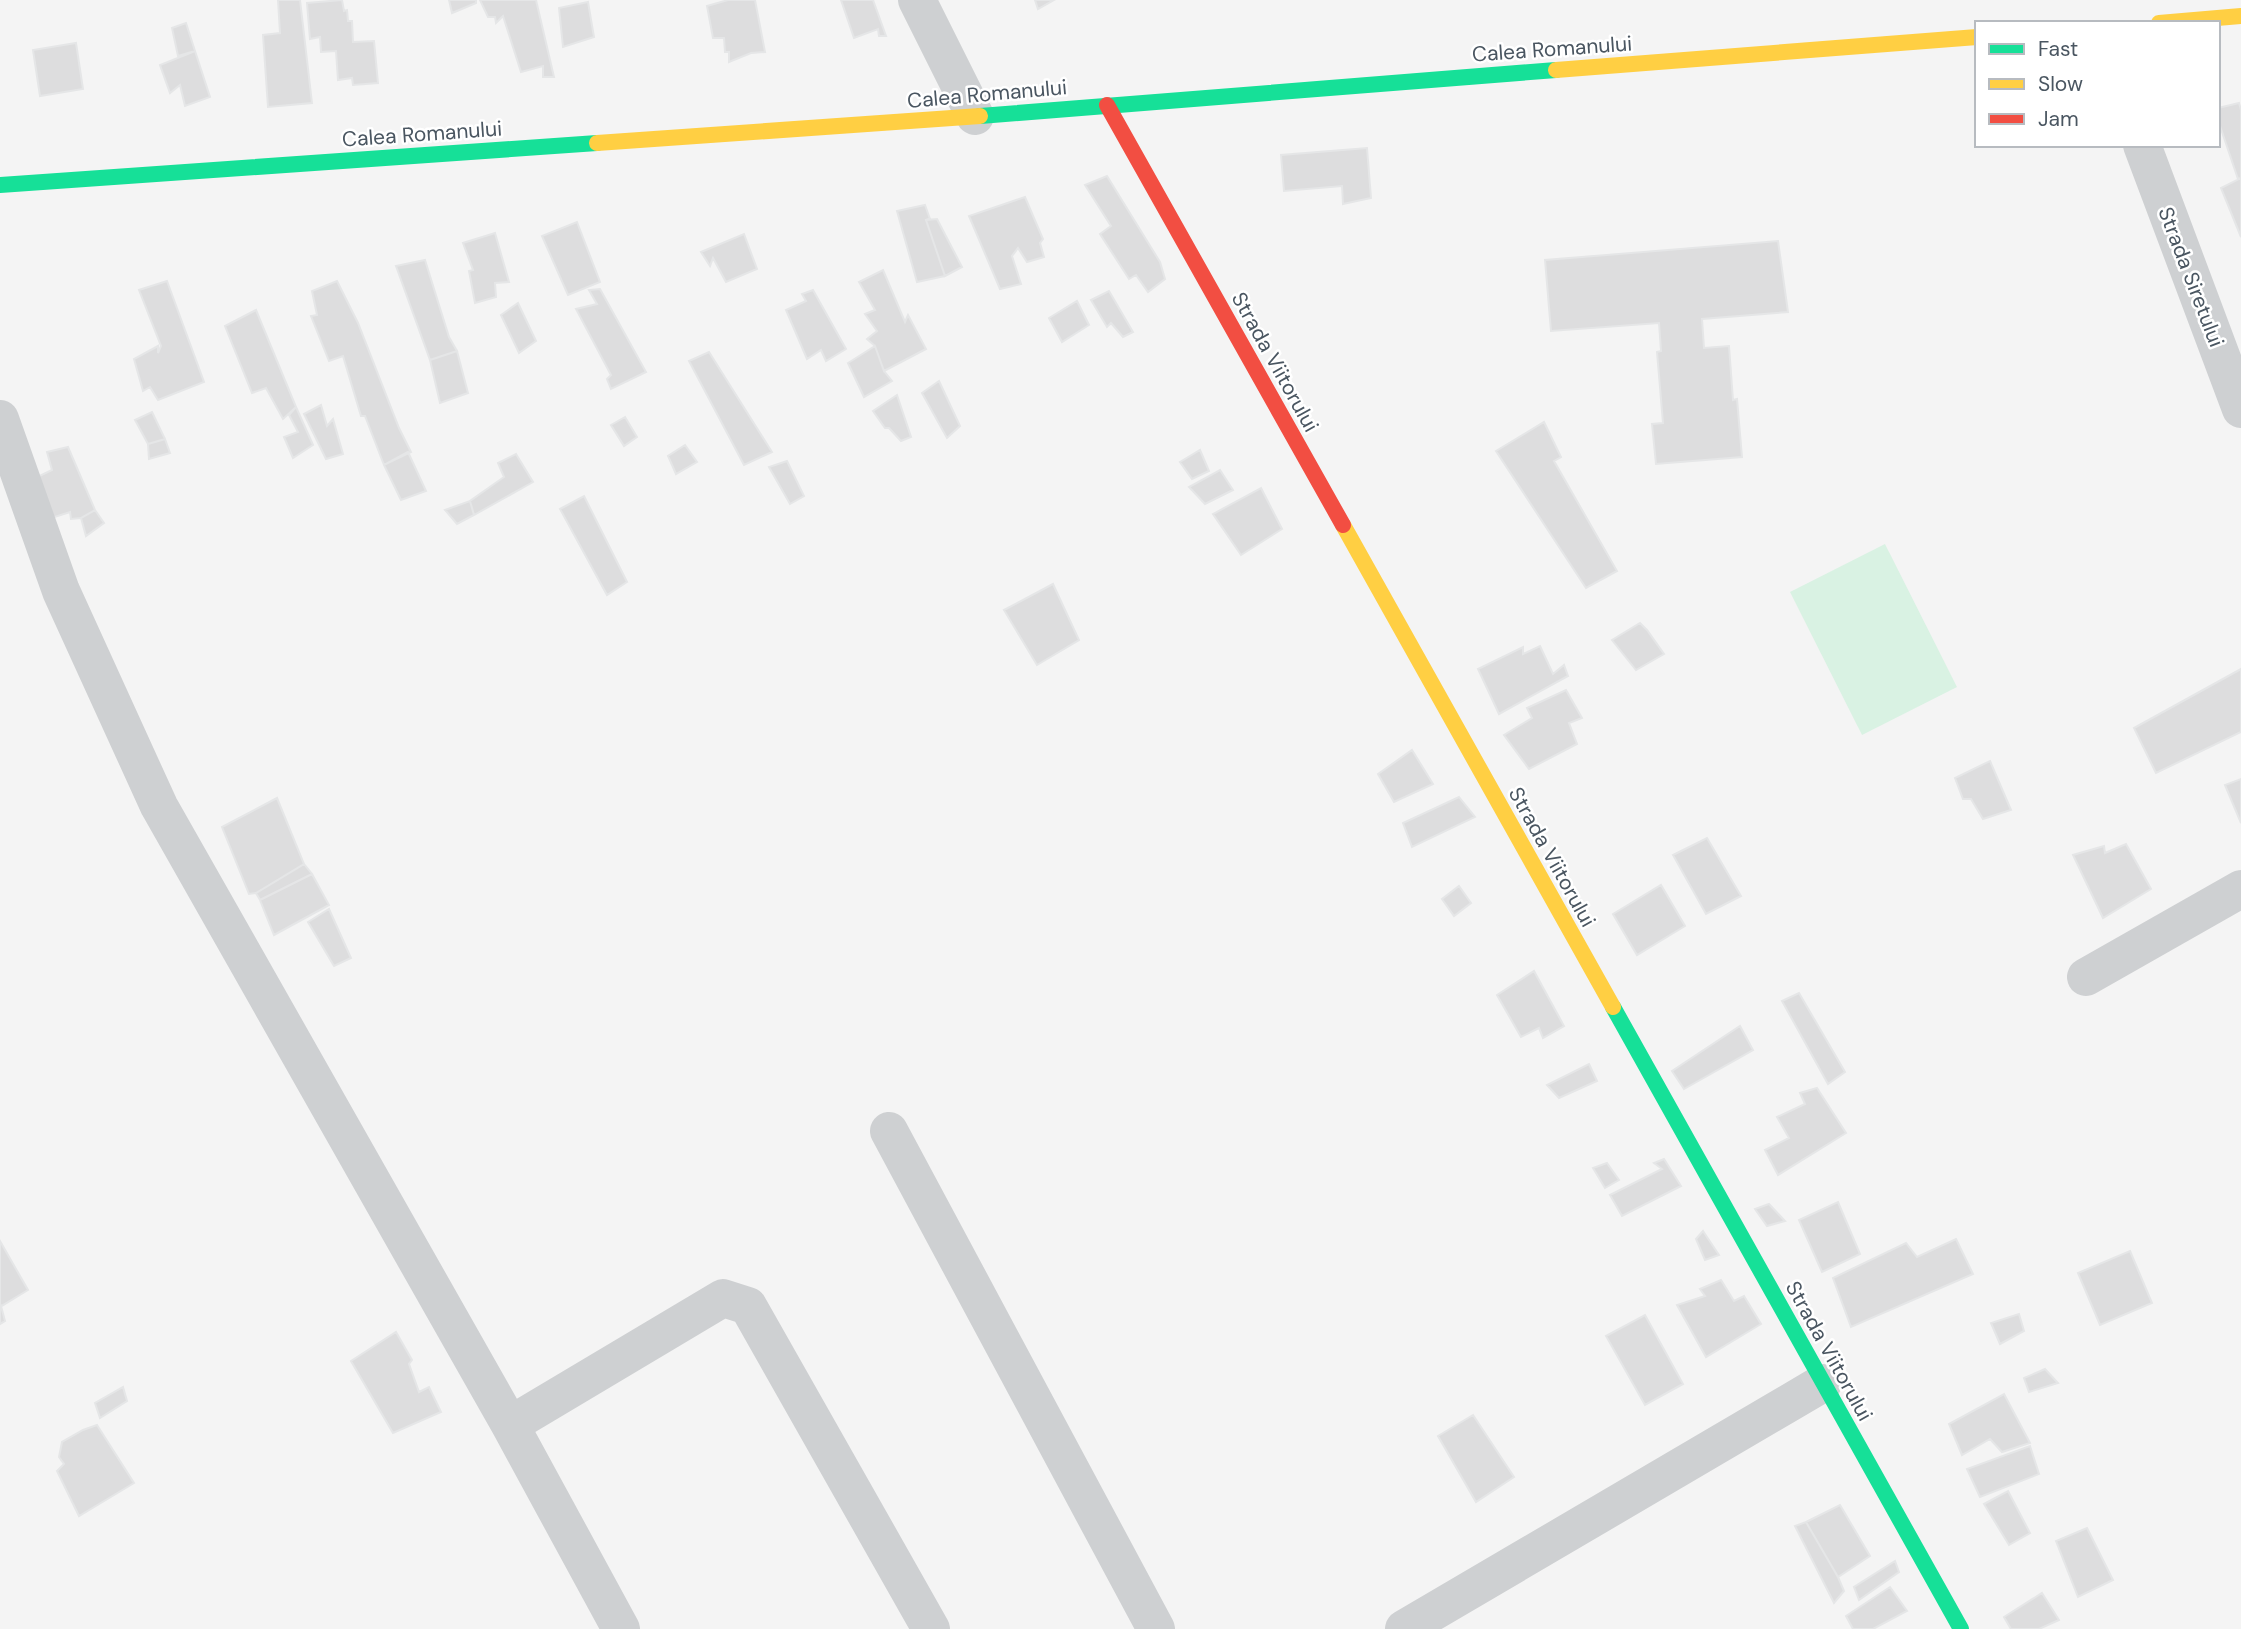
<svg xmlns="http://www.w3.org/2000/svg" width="2241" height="1629" font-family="'DM Sans',sans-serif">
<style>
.green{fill:#d9f2e3}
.building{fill:#ddddde;stroke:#e5e6e7;stroke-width:2}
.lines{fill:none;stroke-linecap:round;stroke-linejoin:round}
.street{stroke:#ced0d2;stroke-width:38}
.fast{stroke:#16e098;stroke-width:16}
.slow{stroke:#ffcf43;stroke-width:16}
.jam{stroke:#f24e42;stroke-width:16}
.labels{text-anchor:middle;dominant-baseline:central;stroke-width:5;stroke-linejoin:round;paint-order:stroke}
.street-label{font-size:21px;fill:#4a5661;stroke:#fff}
</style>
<rect width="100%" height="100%" fill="#f4f4f4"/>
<!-- green -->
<path class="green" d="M1885 544 1957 687 1862 735 1790 592Z"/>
<!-- building -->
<path class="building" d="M278 0H300L312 103 268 107 263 35 280 33Z
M342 0 344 11 347 10 348 21H352L353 42 374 41 378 83 353 85 352 78 338 80 336 51 321 52 320 37 310 39 307 3Z
M449 0H476V3L452 13Z
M480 0H536L554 77H543V66L521 72 503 16 496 23 495 17H488Z
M728 0H755L765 52 751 53 729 62V52H725L724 38H713L707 6Z
M841 0H873L886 36H879L878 29 854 38Z
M1035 0H1054L1038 9Z
M588 2 594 37 563 47 559 8Z
M186 23 195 51 178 56 172 28Z
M76 43 83 89 40 96 33 50Z
M195 51 210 97 185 106 180 85 170 93 160 65Z
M2239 103 2241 110V178L2238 179 2218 120V108Z
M1367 148 1371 198 1343 204 1342 186 1284 191 1281 155Z
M1107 176 1160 262 1165 279 1148 292 1136 275 1129 279 1100 234 1111 226 1085 185Z
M2241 178V237L2221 188Z
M1025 197 1043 239 1040 243 1044 257 1027 262 1018 248 1012 256 1021 284 1000 289 969 216Z
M925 205 930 219 926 220 945 276 917 282 897 211Z
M937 219 962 267 945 276 926 220Z
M577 222 600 282 568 295 542 236Z
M495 233 509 282 495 283 496 297 475 303 469 271 473 270 463 243Z
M744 234 757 269 726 282 713 258 710 266 701 252Z
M1778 241 1788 312 1702 319 1704 348 1729 346 1733 400 1737 399 1742 457 1656 464 1652 424 1663 423 1657 352 1661 351 1659 323 1551 331 1545 260Z
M425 260 449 337 457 351 430 360 396 266Z
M883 270 905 322 908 315 926 349 884 371 875 346 867 339 877 331 865 314 875 310 859 282Z
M167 281 204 382 158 400 150 387 143 391 134 359 158 346V353L161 346 139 290Z
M337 281 358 323 399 428 411 452 384 465 365 416H361L343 356 329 361 311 316 317 315 312 291Z
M600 289 646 372 611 389 607 379 611 375 576 309 597 304 589 290Z
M813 290 846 349 826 361 821 350 807 359 786 310 806 301 802 294Z
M1109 291 1133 332 1123 337 1111 323 1107 327 1091 300Z
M1077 301 1089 325 1062 342 1049 318Z
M518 303 536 341 519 353 501 315Z
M256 310 296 407 283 419 266 388 252 393 225 326Z
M875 346 884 371 892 381 864 397 848 363Z
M457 351 468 393 440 403 430 360Z
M709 352 772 452 744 465 689 361Z
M939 381 960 426 947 438 922 393Z
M897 395 911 437 901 441 889 428H885L873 411Z
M321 405 327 426 333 419 343 454 326 459 304 414Z
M296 407 313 445 293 458 284 437 298 432 289 415Z
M152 412 165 439 148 444 135 420Z
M625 417 637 437 624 446 611 425Z
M1544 422 1561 457 1554 461 1617 571 1586 588 1496 451Z
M165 439 170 453 149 459 148 444Z
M685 445 697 462 676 474 668 456Z
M68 447 95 510 81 518 71 519 70 512 42 521 25 483 52 470 47 452Z
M1200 450 1209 471 1192 479 1180 462Z
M408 452 426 491 401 500 384 465Z
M516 454 533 482 474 515 470 501 504 477 498 463Z
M787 461 804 496 790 504 769 467Z
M1220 470 1233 490 1205 504 1189 487Z
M1261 488 1282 529 1241 555 1213 514Z
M584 496 627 582 607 595 560 509Z
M470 501 474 515 457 524 445 510Z
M95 510 104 523 86 536 81 518Z
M1053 584 1079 640 1037 665 1004 610Z
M1640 623 1647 630 1664 654 1636 670 1612 640Z
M1540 646 1553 674 1564 665 1568 676 1499 714 1478 669 1523 647V654Z
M2241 669V732L2156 773 2134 728Z
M1566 690 1582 718 1569 723 1577 744 1529 769 1504 735 1532 718 1527 708Z
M1412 750 1433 784 1394 802 1378 774Z
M1990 761 2011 810 1983 819 1971 799H1963L1955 778Z
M2241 779V823L2225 785Z
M1459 797 1475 817 1412 847 1403 823Z
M277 798 304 864 256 893 249 894 222 827Z
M1707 838 1741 896 1706 914 1673 855Z
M2126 844 2151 889 2103 918 2073 855 2104 846 2105 853Z
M304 864 312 874 260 900 256 893Z
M312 874 329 905 274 935 260 900Z
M1661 885 1685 926 1637 955 1613 914Z
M1459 886 1471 903 1454 916 1442 899Z
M329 909 351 958 334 966 308 922Z
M1534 971 1564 1026 1543 1038 1539 1028 1521 1037 1497 995Z
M1799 993 1845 1072 1828 1084 1782 1001Z
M1740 1026 1753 1050 1684 1089 1672 1071Z
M1589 1064 1597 1081 1559 1098 1547 1085Z
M1817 1088 1846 1133 1778 1175 1765 1150 1789 1138 1777 1117 1805 1104 1800 1093Z
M1664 1159 1681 1186 1622 1216 1610 1195 1662 1169 1654 1163Z
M1607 1163 1619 1180 1605 1188 1593 1168Z
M1838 1202 1860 1254 1822 1272 1799 1220Z
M1769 1204 1785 1221 1767 1226 1755 1209Z
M1703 1231 1719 1255 1705 1260 1696 1239Z
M1956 1239 1973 1274 1851 1327 1833 1278 1906 1243 1917 1257Z
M0 1241 28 1290 0 1307Z
M2130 1251 2152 1303 2100 1325 2078 1273Z
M1721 1280 1734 1301 1744 1296 1761 1324 1706 1357 1677 1305 1705 1296 1700 1289Z
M1 1306 5 1321 0 1324V1307Z
M2019 1314 2024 1331 2000 1344 1991 1323Z
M1645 1315 1683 1384 1645 1405 1606 1336Z
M396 1332 412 1360 409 1364 419 1392 429 1387 441 1412 393 1433 351 1361Z
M2045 1369 2058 1383 2029 1392 2024 1378Z
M123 1387 127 1401 100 1418 95 1403Z
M2004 1394 2030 1443 2002 1452 1990 1439 1962 1455 1949 1424Z
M1473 1415 1514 1477 1476 1502 1438 1436Z
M97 1425 134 1483 79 1516 57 1471 64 1464 59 1457 62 1442 83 1430Z
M2030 1446 2039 1474 1980 1497 1967 1469Z
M2008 1491 2030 1533 2009 1545 1984 1504Z
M1840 1505 1870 1556 1838 1577 1806 1522Z
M1806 1522 1838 1577 1844 1591 1834 1603 1795 1526Z
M2087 1528 2113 1580 2078 1597 2056 1541Z
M1895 1561 1899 1572 1859 1600 1854 1587Z
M1890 1587 1907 1611 1873 1629H1853L1846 1616Z
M2042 1593 2059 1620 2039 1629H2011L2004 1617Z"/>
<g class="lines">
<!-- street -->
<path class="street" d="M917 0 975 116
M2142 145 2241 409
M0 419 61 591 159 806 510 1425 621 1629
M2086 977 2241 889
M889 1131 1156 1629
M510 1425 723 1298 748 1306 931 1629
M1404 1629 1823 1383"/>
<!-- fast -->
<path class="fast" d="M980 116 1556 70
M0 185 597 143
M1613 1007 1961 1629"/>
<!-- slow -->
<path class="slow" d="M2159 23 2241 16
M1556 70 1977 37
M597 143 980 116
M1343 525 1613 1007"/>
<!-- jam -->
<path class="jam" d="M1107 105 1343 525"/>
</g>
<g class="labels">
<!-- street labels -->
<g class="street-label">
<text transform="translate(1552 49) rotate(-4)">Calea Romanului</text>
<text transform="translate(987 94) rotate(-5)">Calea Romanului</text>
<text transform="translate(422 134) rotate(-4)">Calea Romanului</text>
<text transform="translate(2191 277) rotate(69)">Strada Siretului</text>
<text transform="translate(1275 362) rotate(61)">Strada Viitorului</text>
<text transform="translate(1552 857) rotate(61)">Strada Viitorului</text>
<text transform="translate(1829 1351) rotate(61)">Strada Viitorului</text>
</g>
</g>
<!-- legend -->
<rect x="1975" y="21" width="245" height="126" fill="#ffffff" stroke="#b7bbc0" stroke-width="2"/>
<rect x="1989" y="44" width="35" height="10" fill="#16e098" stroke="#b7bbc0" stroke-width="2"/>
<text x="2038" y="56" font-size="21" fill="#4a5661">Fast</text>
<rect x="1989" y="79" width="35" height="10" fill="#ffcf43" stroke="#b7bbc0" stroke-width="2"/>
<text x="2038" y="91" font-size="21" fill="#4a5661">Slow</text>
<rect x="1989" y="114" width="35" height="10" fill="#f24e42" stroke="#b7bbc0" stroke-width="2"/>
<text x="2038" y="126" font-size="21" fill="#4a5661">Jam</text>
</svg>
